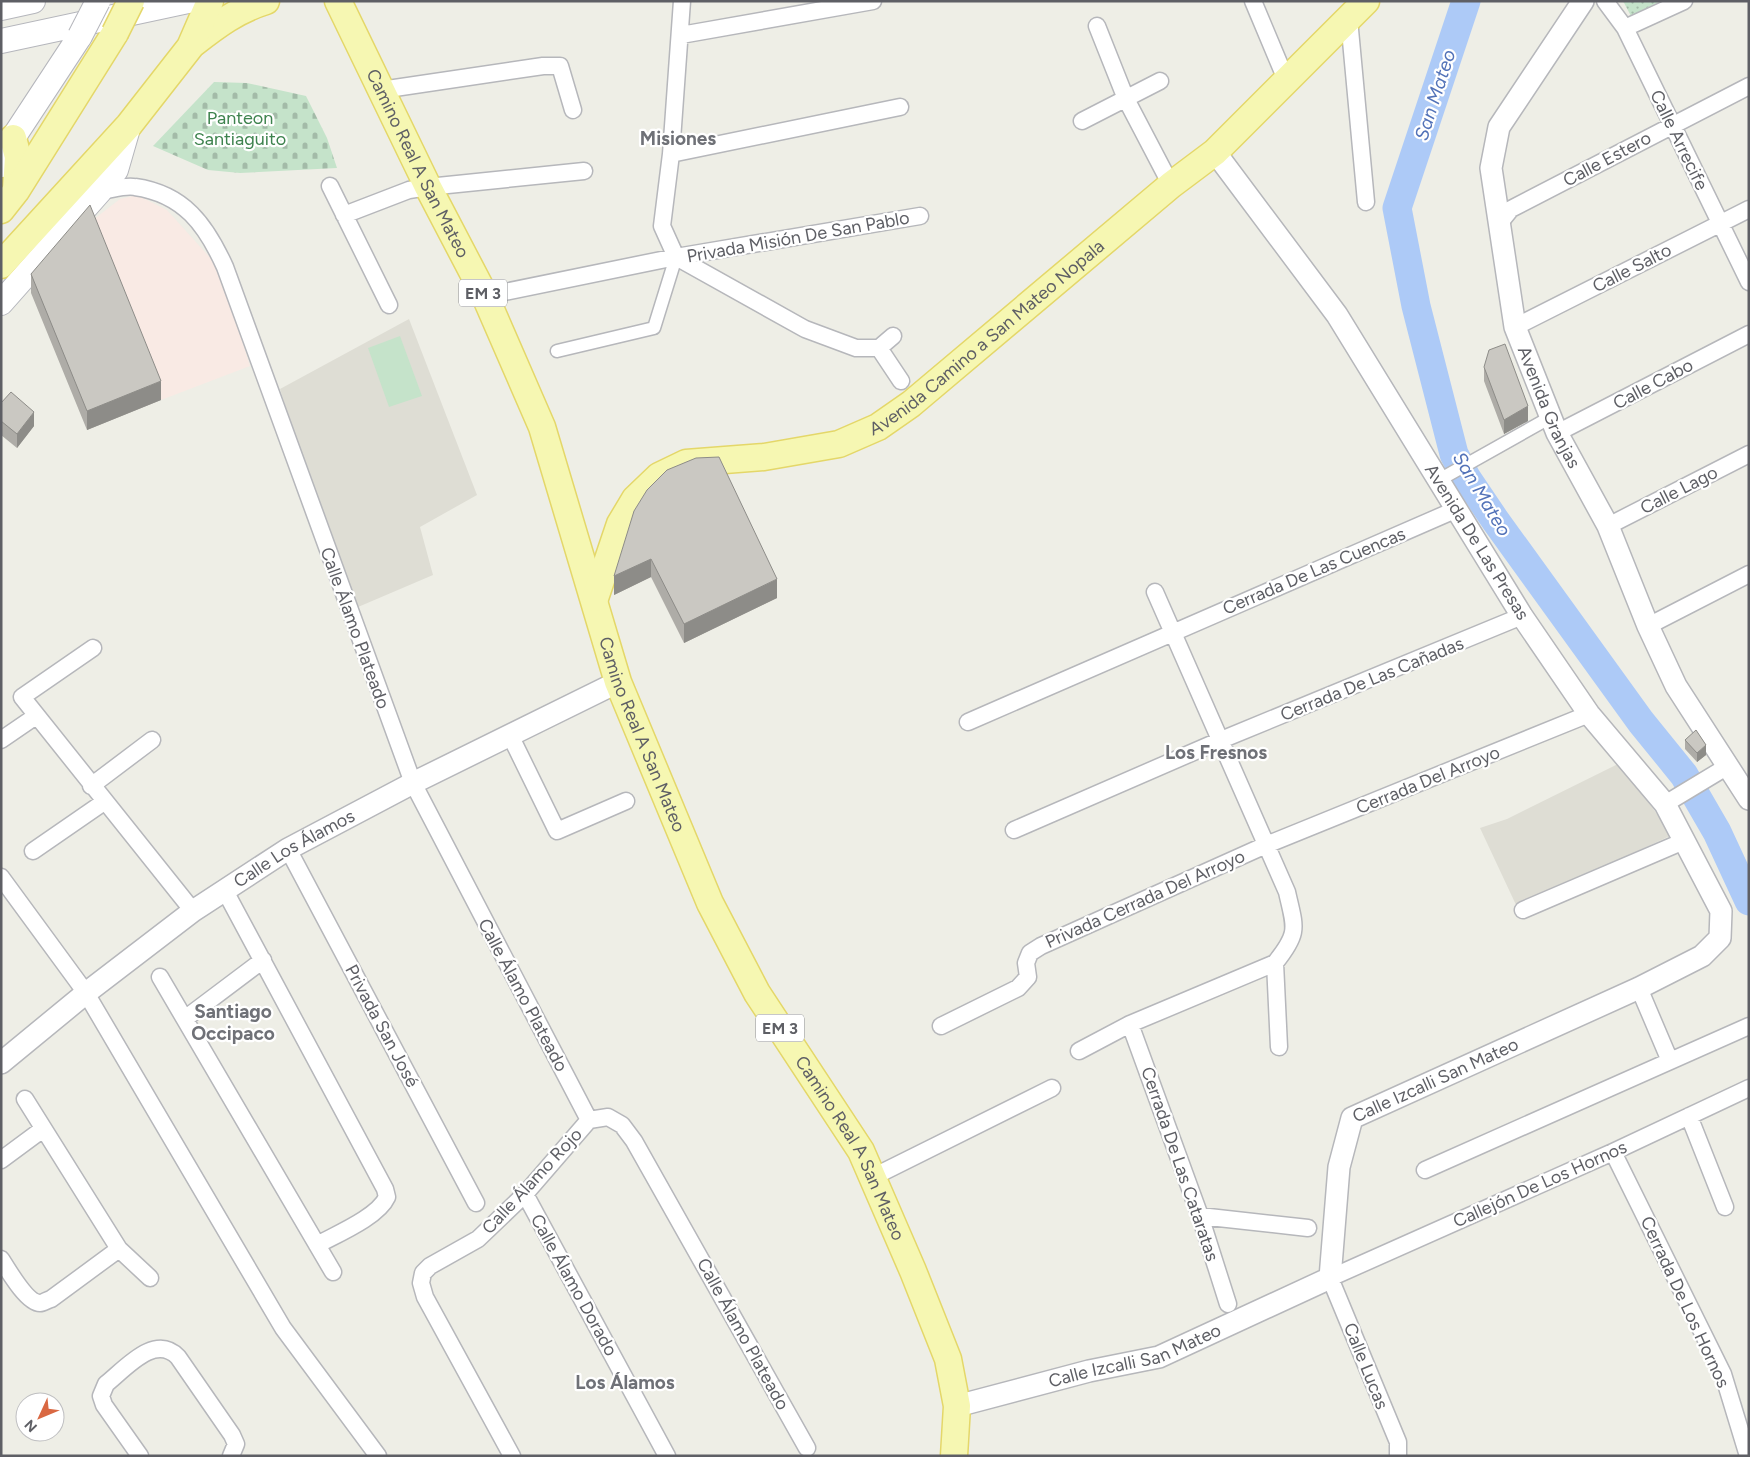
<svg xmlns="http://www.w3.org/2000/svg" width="1750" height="1457" font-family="Figtree,sans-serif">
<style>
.education{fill:#deddd4}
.medical{fill:#f9eae4}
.green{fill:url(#green-dots)}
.cemetery{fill:url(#cemetery-stones)}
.pitch{fill:#c5e3ca}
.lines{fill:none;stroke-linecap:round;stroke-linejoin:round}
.river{stroke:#adcaf7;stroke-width:29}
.pedestrian-casing{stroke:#b6b7bb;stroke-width:15}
.minor-casing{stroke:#b6b7bb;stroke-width:19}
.tertiary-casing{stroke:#b6b7bb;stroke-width:24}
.secondary-casing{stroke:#b5b6bc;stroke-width:26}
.primary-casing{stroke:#e4d769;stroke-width:29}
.pedestrian{stroke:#fff;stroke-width:12}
.minor{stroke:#fff;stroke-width:16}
.tertiary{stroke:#fff;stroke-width:21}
.secondary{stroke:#fff;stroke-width:24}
.primary{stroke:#f6f7b2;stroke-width:26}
.secondary-bridge-casing{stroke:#b5b6bc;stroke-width:26;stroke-linecap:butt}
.primary-bridge-casing{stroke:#e4d769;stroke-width:29;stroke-linecap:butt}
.secondary-bridge{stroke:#fff;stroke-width:24}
.primary-bridge{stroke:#f6f7b2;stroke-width:26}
.wall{fill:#aeaca7}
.shaded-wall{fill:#8d8c88}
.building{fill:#cac8c2;stroke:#8d8c88}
.labels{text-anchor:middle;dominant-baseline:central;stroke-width:4.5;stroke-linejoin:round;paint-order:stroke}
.shield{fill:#fff;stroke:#8e8f93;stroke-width:1}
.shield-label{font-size:16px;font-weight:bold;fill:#5e5f65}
.park-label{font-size:18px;fill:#3e834e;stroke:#fff}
.street-label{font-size:18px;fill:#5e5f65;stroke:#fff}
.water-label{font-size:19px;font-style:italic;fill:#5272b8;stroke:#fff}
.neighbourhood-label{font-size:19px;font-weight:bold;fill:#6f7177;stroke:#fff}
</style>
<defs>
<pattern id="green-dots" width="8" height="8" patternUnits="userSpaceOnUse" patternTransform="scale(1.25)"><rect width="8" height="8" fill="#c5e3ca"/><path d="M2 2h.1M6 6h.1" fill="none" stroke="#a3bba8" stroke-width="1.8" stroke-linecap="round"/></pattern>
<pattern id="cemetery-stones" width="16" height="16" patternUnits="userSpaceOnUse" patternTransform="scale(1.25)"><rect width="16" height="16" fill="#c5e3ca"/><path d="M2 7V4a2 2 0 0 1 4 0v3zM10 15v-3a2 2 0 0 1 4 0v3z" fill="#a3bba8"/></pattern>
</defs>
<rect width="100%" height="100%" fill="#eeeee6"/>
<!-- education -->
<path class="education" d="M409 319 477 495 420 527 433 575 351 610 280 389Z
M1620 763 1672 835 1517 907 1480 828 1507 819Z"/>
<!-- medical -->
<path class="medical" d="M137 195 167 210 214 262 228 295 250 366 161 400 89 223 120 199Z"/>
<!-- green -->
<path class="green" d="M1623 1H1661L1631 16Z"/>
<!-- cemetery -->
<path class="cemetery" d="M214 82 247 83 306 96 327 138 337 168 240 173 208 170 153 146Z"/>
<!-- pitch -->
<path class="pitch" d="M400 336 422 396 389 407 368 348Z"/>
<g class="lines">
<!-- river -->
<path class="river" d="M1466 1 1397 208 1416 306 1454 454 1466 477 1495 520 1641 722 1684 775 1717 832 1749 901"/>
<!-- pedestrian casing -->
<g class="pedestrian-casing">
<path id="pedestrian" d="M557 351 654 328 676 257
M1439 480 1551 417"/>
</g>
<!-- minor casing -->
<g class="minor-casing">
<path id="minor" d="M682 1 671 154 662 226 676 257 805 329 856 348H879L901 381
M1253 1 1287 82
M1605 1 1625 28 1749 282
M1349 19 1366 202
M1097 26 1126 99 1171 185
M1625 28 1684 1
M681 35 873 1
M381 90 543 66H560L573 110
M1082 121 1160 81
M671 154 900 107
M330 186 389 305
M100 191C111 190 124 185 135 187 184 194 206 225 225 267L413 783 589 1120
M344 215 409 190 428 187 584 171
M1498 225 1511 209 1749 86
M485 296 676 257 920 216
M1515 327 1749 209
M879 348 893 336
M1557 433 1749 334
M1608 526 1749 454
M1648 626 1749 574
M93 648 22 697 193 911
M968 722 1455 510
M510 735 557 831 626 801
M1 740 36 716
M91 786 152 740
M1665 804 1728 766
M1014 830 1221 740 1522 616
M288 849 476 1203
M33 851 104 802
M1 877 86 993 283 1328 378 1456
M224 889 385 1189 387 1197C378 1217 337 1234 317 1245
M1523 910 1684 841
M1275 963 1279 1047
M160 977 333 1272
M1639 988 1670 1061
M186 1018 263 960
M1130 1024 1200 1216 1228 1304
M941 1026 1018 988 1028 977 1026 963 1030 953 1041 946 1266 845 1589 714
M1079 1051 1130 1024 1275 963C1300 932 1295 928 1287 892L1155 592
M25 1099 119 1249 150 1278
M1689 1116 1725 1207
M1613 1152 1723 1374 1748 1456
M1 1160 43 1129
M1425 1170 1749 1026
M873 1177 1052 1088
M525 1194 667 1456
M1200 1216 1308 1228
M1 1259C8 1270 27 1303 40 1303 43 1303 47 1300 51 1299L119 1249
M140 1456 104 1405 101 1396 106 1384C126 1368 155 1333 178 1357L232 1435 236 1444 231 1456
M512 1456 425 1297 421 1283 423 1273 430 1266 478 1239 525 1194 589 1120 608 1117 622 1125 634 1141 807 1448
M1398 1456V1442L1330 1278 1613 1152 1749 1088"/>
</g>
<!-- tertiary casing -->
<g class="tertiary-casing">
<g id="tertiary">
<path id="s1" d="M1583 1 1499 127 1491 168 1515 327 1557 433 1608 526 1648 626 1676 686 1749 799"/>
<path id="s2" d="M1 1063 86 993 193 911 288 849 413 783 618 682"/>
<path id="s3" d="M957 1406 1089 1371 1159 1357 1330 1278 1339 1167 1352 1118 1639 988 1702 956 1720 938 1721 911 1665 804 1589 714 1522 616 1337 315 1215 152"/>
</g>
</g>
<!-- secondary casing -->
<g class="secondary-casing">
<path id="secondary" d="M1 8 33 1
M1 41 188 1
M1 165 13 138 80 36
M1 303 100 191 116 170 129 125"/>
</g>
<!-- primary casing -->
<g class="primary-casing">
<g id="primary">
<path id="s4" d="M338 1 428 187 485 296 542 427 618 682 710 903 757 993 861 1151 913 1271 948 1359 957 1406 954 1456"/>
<path d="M194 43C217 25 237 10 266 1"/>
<path d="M13 138 18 157 16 189"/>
<path d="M1 210 16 191 115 33"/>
<path d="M1 265 129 125 190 47 210 1"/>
<path id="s5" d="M595 598 620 524 635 499 659 476 686 463 764 457 839 444 878 427 911 404 1171 185 1215 152 1366 1"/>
</g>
</g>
<!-- pedestrian -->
<use href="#pedestrian" class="pedestrian"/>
<!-- minor -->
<use href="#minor" class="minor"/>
<!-- tertiary -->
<use href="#tertiary" class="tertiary"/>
<!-- secondary -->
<use href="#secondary" class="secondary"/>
<!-- primary -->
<use href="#primary" class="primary"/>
<!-- secondary-bridge casing -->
<g class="secondary-bridge-casing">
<path id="secondary-bridge" d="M80 36 98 1"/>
</g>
<!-- primary-bridge casing -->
<g class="primary-bridge-casing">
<path id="primary-bridge" d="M115 33 131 1"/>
</g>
<!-- secondary-bridge -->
<use href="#secondary-bridge" class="secondary-bridge"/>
<!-- primary-bridge -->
<use href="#primary-bridge" class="primary-bridge"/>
</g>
<!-- wall -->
<path class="wall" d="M31 274 161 400 87 430 31 293Z
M1484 367 1528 421 1504 434 1484 381Z
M1 403 34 426 17 448 1 435Z
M634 511 777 598 684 643 651 577 614 595Z
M1685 740 1706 755 1697 762 1685 749Z"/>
<!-- shaded-wall -->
<path class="shaded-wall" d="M161 381V400L87 430V411Z
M1528 406V421L1504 434V420Z
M34 412V426L17 448V434Z
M651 559V577L614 595V576Z
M777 579V598L684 643V624Z
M1706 745V755L1697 762V753Z"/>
<!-- building -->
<path class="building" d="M90 205 161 381 87 411 31 274Z
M1505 344 1528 406 1504 420 1484 367 1489 350Z
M11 392 34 412 17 434 1 421V403Z
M719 457 777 579 684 624 651 559 614 576 634 511 647 490 667 470 696 458Z
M1696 730 1706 745 1697 753 1685 740Z"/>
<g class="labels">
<!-- shield labels -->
<g class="shield">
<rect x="459" y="279.5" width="48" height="27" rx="4"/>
<rect x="756" y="1014.5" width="48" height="27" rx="4"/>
</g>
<g class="shield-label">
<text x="483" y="293">EM 3</text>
<text x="780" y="1028">EM 3</text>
</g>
<!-- park labels -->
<g class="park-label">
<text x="240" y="118">Panteon<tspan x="240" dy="21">Santiaguito</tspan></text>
</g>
<!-- street labels -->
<g class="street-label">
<text transform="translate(1679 140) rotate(64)">Calle Arrecife</text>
<text transform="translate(1607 159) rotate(-28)">Calle Estero</text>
<text stroke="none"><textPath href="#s4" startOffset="181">Camino Real A San Mateo</textPath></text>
<text transform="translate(798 237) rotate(-10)">Privada Misión De San Pablo</text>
<text transform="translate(1632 268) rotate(-27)">Calle Salto</text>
<text stroke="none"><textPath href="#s5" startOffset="508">Avenida Camino a San Mateo Nopala</textPath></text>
<text transform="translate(1653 384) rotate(-28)">Calle Cabo</text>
<text stroke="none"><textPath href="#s1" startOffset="441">Avenida Granjas</textPath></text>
<text transform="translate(1679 490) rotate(-27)">Calle Lago</text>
<text transform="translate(1477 542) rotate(58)">Avenida De Las Presas</text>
<text transform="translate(1314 571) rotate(-23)">Cerrada De Las Cuencas</text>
<text transform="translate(355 628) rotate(70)">Calle Álamo Plateado</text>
<text transform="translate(1372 679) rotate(-22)">Cerrada De Las Cañadas</text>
<text stroke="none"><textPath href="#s4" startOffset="796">Camino Real A San Mateo</textPath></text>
<text transform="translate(1428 780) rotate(-22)">Cerrada Del Arroyo</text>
<text stroke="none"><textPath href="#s2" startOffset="364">Calle Los Álamos</textPath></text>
<text transform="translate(1145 899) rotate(-24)">Privada Cerrada Del Arroyo</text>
<text transform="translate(523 995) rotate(62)">Calle Álamo Plateado</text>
<text transform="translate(382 1026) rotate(62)">Privada San José</text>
<text stroke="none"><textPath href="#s3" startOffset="650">Calle Izcalli San Mateo</textPath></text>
<text stroke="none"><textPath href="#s4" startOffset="1261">Camino Real A San Mateo</textPath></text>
<text transform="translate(1180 1164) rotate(71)">Cerrada De Las Cataratas</text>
<text transform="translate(532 1181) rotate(-47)">Calle Álamo Rojo</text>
<text transform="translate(1540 1184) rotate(-24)">Callejón De Los Hornos</text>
<text transform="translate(574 1285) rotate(61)">Calle Álamo Dorado</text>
<text transform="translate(1685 1302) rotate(65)">Cerrada De Los Hornos</text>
<text transform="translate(743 1334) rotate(61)">Calle Álamo Plateado</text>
<text stroke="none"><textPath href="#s3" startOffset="185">Calle Izcalli San Mateo</textPath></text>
<text transform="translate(1366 1366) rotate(68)">Calle Lucas</text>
</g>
<!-- water labels -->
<g class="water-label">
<text transform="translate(1435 95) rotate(-72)">San Mateo</text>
<text transform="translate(1482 494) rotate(59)">San Mateo</text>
</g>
<!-- neighbourhood labels -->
<g class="neighbourhood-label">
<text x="678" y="138">Misiones</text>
<text x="1216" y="752">Los Fresnos</text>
<text x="233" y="1011">Santiago<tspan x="233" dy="22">Occipaco</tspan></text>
<text x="625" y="1382">Los Álamos</text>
</g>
</g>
<!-- border -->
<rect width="1750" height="1457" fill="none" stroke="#5e5f65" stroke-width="5"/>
<!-- north arrow -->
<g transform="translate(40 1417) rotate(226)"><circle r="24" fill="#ffffff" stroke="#bfbfc1"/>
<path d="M0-4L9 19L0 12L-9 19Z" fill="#d96842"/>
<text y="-8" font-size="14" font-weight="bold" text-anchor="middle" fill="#5e5f65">N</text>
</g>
</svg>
